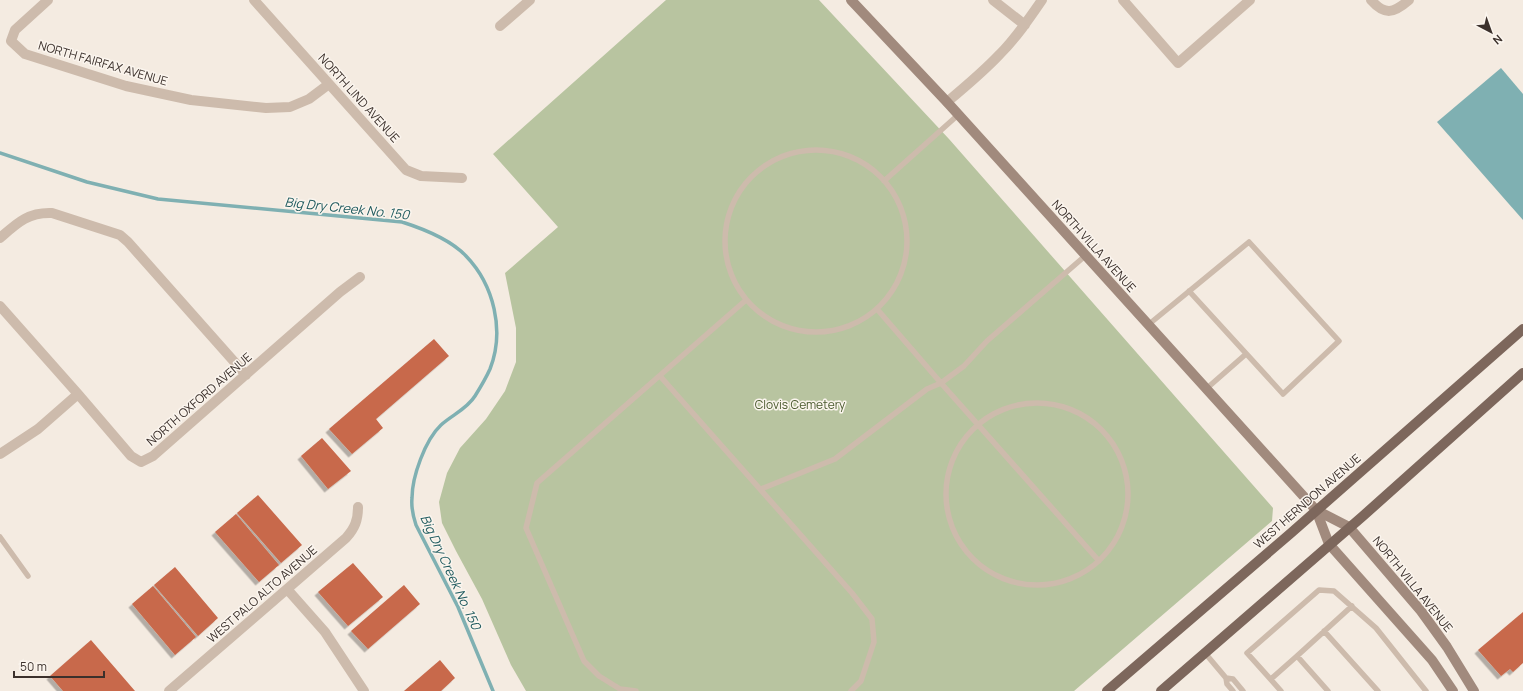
<svg xmlns="http://www.w3.org/2000/svg" width="1523" height="691" font-family="Manrope,sans-serif">
<style>
.green{fill:#b8c4a0}
.water{fill:#7fb0b2}
.lines{fill:none;stroke-linecap:round;stroke-linejoin:round}
.stream{stroke:#7fb0b2;stroke-width:3.5}
.building{fill:#c8694b;filter:url(#shadow)}
.service{stroke:#cdbbac;stroke-width:5.5}
.minor{stroke:#cdbbac;stroke-width:10}
.secondary{stroke:#a18a7d;stroke-width:10}
.primary{stroke:#7d675c;stroke-width:10}
.labels{text-anchor:middle;dominant-baseline:central;stroke-width:3;stroke-linejoin:round;paint-order:stroke}
.street-label{font-size:12px;fill:#3b302b;stroke:#fbf5ee}
.park-label{font-size:12px;fill:#4a5a2e;stroke:#fbf5ee}
.water-label{font-size:13px;font-style:italic;fill:#1f5a5e;stroke:#fbf5ee}
</style>
<defs>
<filter id="shadow"><feDropShadow dx="-3.5" dy="3.5" stdDeviation="0" flood-color="#0004"/></filter>
</defs>
<rect width="100%" height="100%" fill="#f4ebe1"/>
<!-- green -->
<path class="green" d="M666 0H819L949 139 1273 508 1272 521 1074 691H526L511 665 482 599 456 551 442 523 439 502 447 473 460 448 486 419 505 391 516 362V328L505 273 558 227 493 154Z"/>
<!-- water -->
<path class="water" d="M1501 68 1523 94V220L1437 122Z"/>
<g class="lines">
<!-- stream -->
<path class="stream" d="M0 153 87 182 158 199 402 222C424 229 450 239 466 256 494 285 505 331 490 369 486 378 480 388 475 396 467 409 452 415 441 425 425 440 412 477 412 498 411 508 413 516 416 525L458 607 493 691"/>
</g>
<!-- building -->
<path class="building" d="M434 339 449 356 376 419 383 428 352 454 329 429Z
M322 438 351 471 328 489 301 456Z
M258 495 302 545 281 563 237 513Z
M236 514 279 565 259 582 215 532Z
M353 563 383 597 348 626 318 592Z
M175 567 218 618 198 636 154 585Z
M404 585 420 604 368 649 351 631Z
M153 586 196 637 175 655 132 604Z
M1523 612V663L1513 672 1510 669 1501 676 1478 650Z
M91 640 135 691H63L50 676Z
M440 660 455 678 441 691H404Z"/>
<g class="lines">
<!-- service -->
<path class="service" d="M725 241a91 91 0 1 1 182 0a91 91 0 1 1-182 0Z
M884 181 958 115
M1085 256 987 341 964 366 941 383 1099 561
M1148 325 1249 242 1339 341 1283 394 1189 291
M660 376 852 593 872 619 874 642 861 681 851 691
M1206 389 1246 354
M946 494a91 91 0 1 1 182 0a91 91 0 1 1-182 0Z
M761 489 835 459 927 389 941 383 877 309
M0 537 28 576
M1324 631 1378 691
M1205 653 1226 678 1227 684 1233 691
M1226 678 1233 679 1243 691
M1271 679 1297 656
M636 691 620 689 599 676 584 661 526 528 537 483 746 300
M1281 691 1247 653 1319 590 1334 591 1376 628 1426 691
M1328 691 1297 656 1352 606"/>
<!-- minor -->
<path class="minor" d="M48 0 15 30 11 41 25 54 126 86 191 100 266 108 290 107 309 99 329 84
M254 0 406 170 421 176 462 178
M993 0 1025 25
M1123 0 1178 63 1250 0
M1371 0C1385 16 1394 13 1409 0
M500 26 530 0
M947 102C965 87 984 71 1000 54 1016 38 1029 19 1042 0
M0 238C17 223 28 212 52 213L120 235 128 242 246 375
M0 306 78 394 131 456 141 462 153 456 340 292 360 277
M0 454 38 429 78 394
M287 589 325 632 364 691
M169 691 346 538C355 528 358 520 358 507"/>
<!-- secondary -->
<path class="secondary" d="M851 0 947 102 1316 510 1349 527 1421 611 1447 647 1474 691
M1316 510 1329 544 1432 660 1453 691"/>
<!-- primary -->
<path class="primary" d="M1107 691 1291 533 1523 329
M1161 691 1363 516 1523 373"/>
</g>
<g class="labels">
<!-- street labels -->
<g class="street-label">
<text transform="translate(103 63) rotate(16)">NORTH FAIRFAX AVENUE</text>
<text transform="translate(359 98) rotate(48)">NORTH LIND AVENUE</text>
<text transform="translate(1094 246) rotate(48)">NORTH VILLA AVENUE</text>
<text transform="translate(199 399) rotate(-41)">NORTH OXFORD AVENUE</text>
<text transform="translate(1307 501) rotate(-41)">WEST HERNDON AVENUE</text>
<text transform="translate(1413 584) rotate(51)">NORTH VILLA AVENUE</text>
<text transform="translate(262 594) rotate(-41)">WEST PALO ALTO AVENUE</text>
</g>
<!-- park labels -->
<g class="park-label">
<text x="800" y="404">Clovis Cemetery</text>
</g>
<!-- water labels -->
<g class="water-label">
<text transform="translate(347 208) rotate(6)">Big Dry Creek No. 150</text>
<text transform="translate(451 572) rotate(65)">Big Dry Creek No. 150</text>
</g>
</g>
<!-- north arrow -->
<g transform="translate(1491 32) rotate(139)" stroke="#fbf5ee" stroke-width="3" paint-order="stroke">
<path d="M0-3L7 15L0 10L-7 15Z" fill="#3b302b"/>
<text y="-6" font-size="11" font-weight="bold" text-anchor="middle" fill="#3b302b">N</text>
</g>
<!-- scale -->
<path d="M14 671v6h90v-6" fill="none" stroke="#3b302b" stroke-width="2"/>
<text x="20" y="671" font-size="12" fill="#3b302b" stroke="#fbf5ee" stroke-width="3" paint-order="stroke">50 m</text>
</svg>
